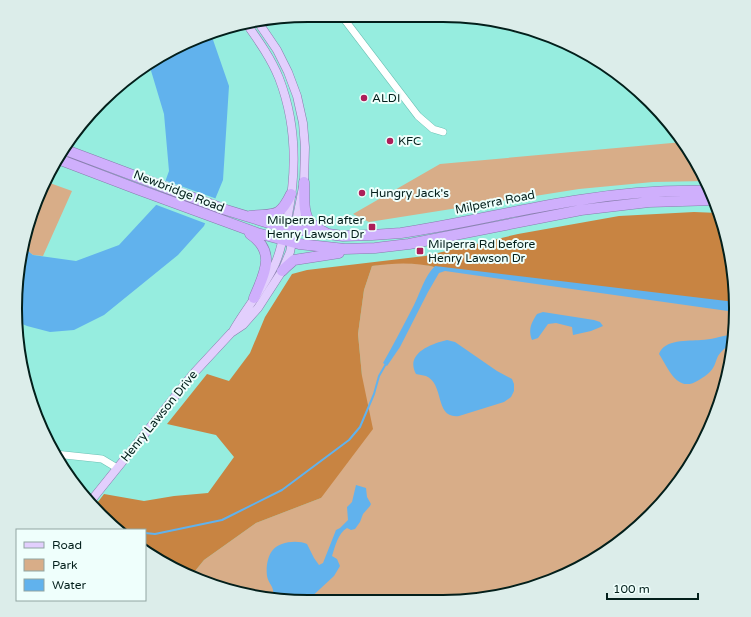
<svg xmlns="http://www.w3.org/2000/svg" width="751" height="617" font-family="'Varela Round',sans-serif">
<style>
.green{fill:#d8ad88}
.forest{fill:#c88442}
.water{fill:#61b2ed}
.pier{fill:#96eddf}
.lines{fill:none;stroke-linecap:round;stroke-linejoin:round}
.stream{stroke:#61b2ed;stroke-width:2}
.minor-casing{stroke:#6cc2b5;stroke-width:8}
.major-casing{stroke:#887dad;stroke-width:9}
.highway-casing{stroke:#887dad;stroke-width:11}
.minor{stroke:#fff;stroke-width:7}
.major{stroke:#e2cffd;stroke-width:8}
.highway{stroke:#cfaffc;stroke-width:10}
.poi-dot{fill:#ad1e59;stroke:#effffc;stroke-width:1.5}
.labels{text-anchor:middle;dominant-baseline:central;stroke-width:4;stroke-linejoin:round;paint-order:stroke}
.poi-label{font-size:12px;fill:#031f1b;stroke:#effffc;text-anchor:start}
.street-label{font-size:12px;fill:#031f1b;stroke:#effffc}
.rim{fill:none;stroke:#031f1b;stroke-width:2}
</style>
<rect width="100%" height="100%" fill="#96eddf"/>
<!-- green -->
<path class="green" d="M683 142 706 181 653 182 579 189 369 222 353 214 440 164Z
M47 182 72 191 43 256 33 255 24 248 31 214Z
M395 262 422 264 438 268 735 309 733 347 720 403 697 455 663 502 621 541 572 572 518 592 461 601H290L233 592 191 576 204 560 256 523 321 498 362 376 358 334 364 290 372 266Z"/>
<!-- forest -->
<path class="forest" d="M694 212 719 213C730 243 736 277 735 309L438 268C415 262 395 263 372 266L364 290 358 334 362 376 373 429 321 498 256 523 204 560 191 576 178 572 145 549V530H116L94 507 104 494 144 501 174 496 208 493 234 457 216 435 167 424 207 374 229 381 250 353 265 317 292 274 307 270 425 256 518 234 619 216Z"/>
<!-- water -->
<path class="water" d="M211 34 229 86 223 180 204 226 178 255 104 315 74 330 50 332 27 326 18 322 16 289 24 248 33 255 76 261 119 245 157 204 169 171 164 114 149 64 162 54Z
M435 266 735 302V312L445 271 439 273 428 292 400 347 387 366 383 363C394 344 404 324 414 305 421 291 424 277 435 266Z
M543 312 594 320 600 322 603 326 591 331 573 335 572 327 556 323 548 324 538 338 532 340C528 330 531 323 537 314Z
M730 335 734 338 731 344C726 347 721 351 718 356 716 360 715 365 713 368 710 373 704 377 699 380 677 394 669 369 659 354 664 339 688 341 701 340 711 340 720 336 730 335Z
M447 340 455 342 497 371 512 379 514 384V391L511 397 504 402 459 416C434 419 445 384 426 376 423 375 419 375 416 374 405 354 430 344 447 340Z
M356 485 366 488 367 497 371 504 370 506 363 514 360 522 355 529 351 530 347 528C338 533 335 547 332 556L337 559 340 566 334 576 307 601H290L269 598C271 596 274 593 273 590 272 585 268 582 267 576 266 568 267 558 272 551 279 541 298 540 307 544L314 558 319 565 323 563 336 530 340 528 348 520 347 507 352 502Z"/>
<!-- pier -->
<path class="pier" d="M164 180 217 199 207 224 154 204Z"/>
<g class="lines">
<!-- stream -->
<path class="stream" d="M114 528 126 530
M145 533 155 534 222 520 282 490 349 440 360 427 374 394 379 376 387 362"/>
<!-- minor casing -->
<g class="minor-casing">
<path id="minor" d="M341 15 418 116 433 129 443 132
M516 29 517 28
M66 153 69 140
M55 454 102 459 117 468"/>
</g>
<!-- major casing -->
<g class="major-casing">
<path id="major" d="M233 331C246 308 264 288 275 264 282 249 284 231 288 215 297 169 296 122 279 78 271 58 258 40 246 23
M90 502 193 374 231 333 243 325 258 308 282 271 290 252 304 182 305 147 303 123 297 96 288 72 277 50 258 22"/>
</g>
<!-- highway casing -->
<g class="highway-casing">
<path id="highway" d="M63 149 223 209 285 228 343 236 372 235 401 233C461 224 520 209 580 200 623 193 667 190 710 191
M58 159 137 189 257 233 299 244 345 249 375 248 409 244 581 210 649 202 714 200
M304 182C305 194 302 212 310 222 314 226 320 230 326 233
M250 216C274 213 279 219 291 194
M250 234C277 252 264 274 254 298
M282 271 286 267 294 260 339 253"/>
</g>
<!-- minor -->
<use href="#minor" class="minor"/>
<!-- major -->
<use href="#major" class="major"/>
<!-- highway -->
<use href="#highway" class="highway"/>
</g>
<!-- markers -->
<g class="poi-dot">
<circle cx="364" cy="98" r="4"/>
<circle cx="390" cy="141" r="4"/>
<circle cx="362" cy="193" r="4"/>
<rect x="368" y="223" width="8" height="8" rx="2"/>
<rect x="416" y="247" width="8" height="8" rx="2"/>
</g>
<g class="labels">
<!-- poi labels -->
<g class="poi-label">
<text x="372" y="98">ALDI</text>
<text x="398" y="141">KFC</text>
<text x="370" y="193">Hungry Jack's</text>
<text x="364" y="220" text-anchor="end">Milperra Rd after<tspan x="364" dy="14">Henry Lawson Dr</tspan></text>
<text x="428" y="244">Milperra Rd before<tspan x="428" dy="14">Henry Lawson Dr</tspan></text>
</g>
<!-- street labels -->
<g class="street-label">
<text transform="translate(179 191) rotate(21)">Newbridge Road</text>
<text transform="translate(495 202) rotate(-11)">Milperra Road</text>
<text transform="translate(159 416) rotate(-51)">Henry Lawson Drive</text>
</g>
</g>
<!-- crop -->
<path d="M0 0H751V617H0ZM308 22H443A286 286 0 0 1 729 308V309A286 286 0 0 1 443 595H308A286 286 0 0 1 22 309V308A286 286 0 0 1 308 22Z" fill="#dcedea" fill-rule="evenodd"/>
<path class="rim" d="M308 22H443A286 286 0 0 1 729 308V309A286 286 0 0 1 443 595H308A286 286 0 0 1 22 309V308A286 286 0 0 1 308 22Z"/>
<!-- legend -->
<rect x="16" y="529" width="130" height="72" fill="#effffc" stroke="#91a5a2"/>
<rect x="24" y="542" width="20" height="6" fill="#e2cffd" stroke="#91a5a2"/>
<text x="52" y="549" font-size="12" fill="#031f1b">Road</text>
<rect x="24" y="559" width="20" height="12" fill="#d8ad88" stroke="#91a5a2"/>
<text x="52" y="569" font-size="12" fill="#031f1b">Park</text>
<rect x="24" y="579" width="20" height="12" fill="#61b2ed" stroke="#91a5a2"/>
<text x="52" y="589" font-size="12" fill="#031f1b">Water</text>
<!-- scale -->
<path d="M607 593v6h91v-6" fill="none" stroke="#031f1b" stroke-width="2"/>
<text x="613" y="593" font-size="12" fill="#031f1b" stroke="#effffc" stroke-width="3" paint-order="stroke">100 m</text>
</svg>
